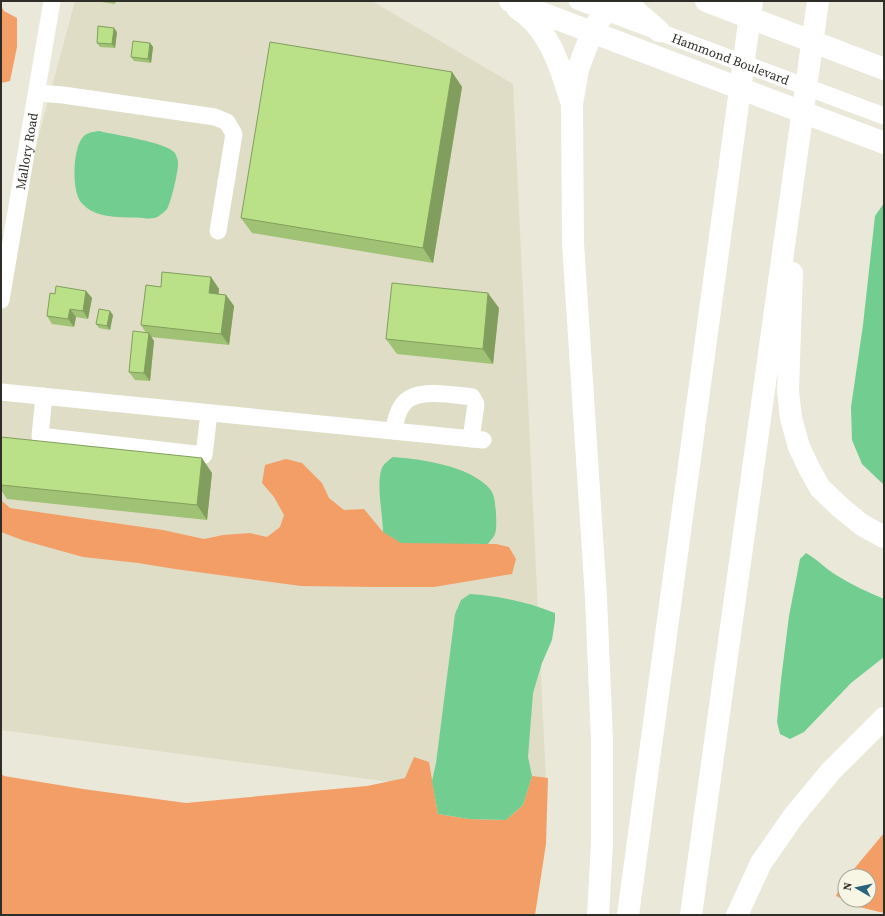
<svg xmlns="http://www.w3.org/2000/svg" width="885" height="916" font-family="'Source Serif 4',serif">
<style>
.built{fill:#dfddc6}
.forest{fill:#f49e67}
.water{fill:#72cd90}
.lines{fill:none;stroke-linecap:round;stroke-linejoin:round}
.minor{stroke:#fff;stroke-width:17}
.major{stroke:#fff;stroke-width:22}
.highway{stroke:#fff;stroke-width:22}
.wall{fill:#a0c274}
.shaded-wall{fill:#829e5e}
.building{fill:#bae187;stroke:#829e5e}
.labels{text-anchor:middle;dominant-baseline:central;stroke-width:3;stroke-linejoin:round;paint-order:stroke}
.street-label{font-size:13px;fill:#2e2d27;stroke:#f7f6e5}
</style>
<rect width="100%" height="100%" fill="#eae8d8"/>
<!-- built -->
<path class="built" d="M75 1H372L513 84 547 803 1 730V234L12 235Z"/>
<!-- forest -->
<path class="forest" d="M1 6 4 11 17 18V47L10 81 1 83Z
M286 459 302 463 322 483 329 498 344 510 364 509 383 532 475 544H496L509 547 516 559 512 574 434 587H376L301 586 175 569 138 563 83 557 22 540 1 532V500L10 508 163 530 204 539 223 535 250 533 267 537 280 527 284 515 274 497 262 483 265 465Z
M414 757 429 762 438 814 469 819 506 820 523 805 532 776 548 778 546 844 535 915H1V774L4 776 83 789 186 803 367 786 405 778Z
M884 833V913L859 907 836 896 841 884 845 880V900H869V876H848Z"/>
<!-- water -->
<path class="water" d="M99 131C115 135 166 142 175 153 176 155 178 160 178 162 179 169 171 203 167 209 165 211 162 214 160 215 156 219 149 219 143 218 125 217 102 219 87 208 85 206 80 202 79 199 72 186 73 148 83 137 88 132 93 132 99 131Z
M884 203V485L862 464 852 440 851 407 863 325 875 216Z
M393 457C422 459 470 466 490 489 495 495 495 505 496 512 496 518 497 528 495 534 494 537 490 541 488 544L401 543 383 532C383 515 375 480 383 466 386 462 389 460 393 457Z
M806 553C817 559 826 569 836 575 852 585 868 592 884 599V657L851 683 804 732 790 739 780 734 777 722 781 680 789 616 800 559Z
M470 594C499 596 528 602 555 613V620L552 640 542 663 533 693 528 757 532 776 523 805 506 820 469 819 438 814 432 781 436 763 455 614 461 600Z"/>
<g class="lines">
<!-- minor -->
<g class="minor">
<path id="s1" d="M577 1 884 116"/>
<path d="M37 93 63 95 215 117 227 122 234 134 218 231"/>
<path id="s2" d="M1 300 52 1"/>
<path d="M1 392 483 440"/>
<path d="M44 396 40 436 204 455 209 413"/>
<path d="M394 431C395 422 398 409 405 402 418 388 454 395 472 397L476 404 471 439"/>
</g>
<!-- major -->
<path class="major" d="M706 1 884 69"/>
<!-- highway -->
<path class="highway" d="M510 1 884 143
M628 1 637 12 659 31
M517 8C523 12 529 17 534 22 554 44 562 73 571 101
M792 273 788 391 791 418 799 447 809 468 820 488 840 507 862 525 884 537
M598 915 602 843V740L596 598 573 243 572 104 578 69 592 32 598 22 606 11 620 1
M628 915 752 1
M691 915 818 1
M737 915 761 863 793 817 831 771 884 718"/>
</g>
<!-- wall -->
<path class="wall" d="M95 1H116L115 4Z
M117 32 115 48 100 47 97 43Z
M150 43 153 47 151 63 134 61 131 57Z
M452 72 462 87 433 263 252 233 241 218Z
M211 277 219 289V294L226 295 234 306 229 345 151 337 154 341 150 381 135 380 129 372 146 333 141 325 161 287Z
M86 291 92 298 88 319 76 317 74 327 52 324 47 316 55 294Z
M499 308 493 364 397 354 386 339Z
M113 315 110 330 99 328 96 324Z
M1 441 212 473 207 520 7 499 1 490Z"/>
<!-- shaded-wall -->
<path class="shaded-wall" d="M114 28 117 32 115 48 112 44Z
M150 43 153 47 151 63 148 59Z
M452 72 462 87 433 263 423 248Z
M211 277 219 289 217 305 209 293Z
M86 291 92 298 88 319 83 311Z
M488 293 499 308 493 364 483 349Z
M226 295 234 306 229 345 221 334Z
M70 309 76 317 74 327 68 319Z
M110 311 113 315 110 330 107 326Z
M149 333 154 341 150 381 144 373Z
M202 458 212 473 207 520 197 505Z"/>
<!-- building -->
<path class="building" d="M98 26 114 28 112 44 97 43Z
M133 41 150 43 148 59 131 57Z
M270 42 452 72 423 248 241 218Z
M162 272 211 277 209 293 226 295 221 334 141 325 146 285 161 287Z
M392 283 488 293 483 349 386 339Z
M56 286 86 291 83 311 70 309 68 319 47 316 50 293 55 294Z
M99 309 110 311 107 326 96 324Z
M133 331 149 333 144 373 129 372Z
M1 437 202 458 197 505 1 485Z"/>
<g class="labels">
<!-- street labels -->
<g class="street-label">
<text stroke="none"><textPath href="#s1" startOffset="164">Hammond Boulevard</textPath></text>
<text stroke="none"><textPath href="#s2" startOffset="151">Mallory Road</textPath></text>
</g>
</g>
<!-- border -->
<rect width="885" height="916" fill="none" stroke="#2e2d27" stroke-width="4"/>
<!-- north arrow -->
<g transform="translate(857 888) rotate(279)"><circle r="19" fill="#f7f6e5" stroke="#a7a699"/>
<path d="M0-3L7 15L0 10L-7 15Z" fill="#29637c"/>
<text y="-6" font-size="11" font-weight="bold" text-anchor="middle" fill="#2e2d27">N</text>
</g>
</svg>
